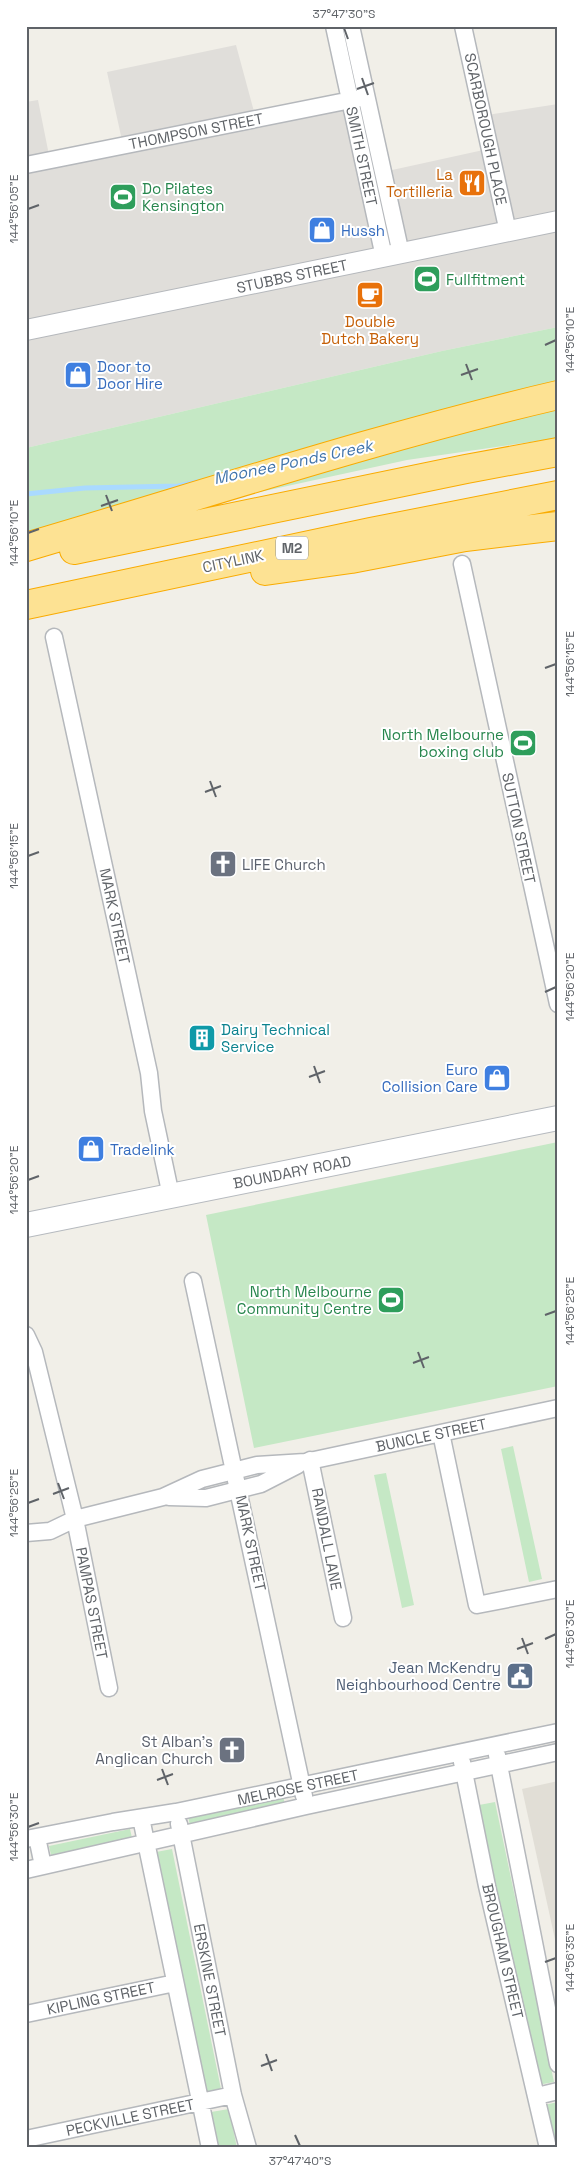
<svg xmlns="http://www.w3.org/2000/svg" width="584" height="2174" font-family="'Space Grotesk',sans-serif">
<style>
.industrial{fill:#e0deda}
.education{fill:#e1ded6}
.green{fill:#c5e8c5}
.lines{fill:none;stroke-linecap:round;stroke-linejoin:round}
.stream{stroke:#aadaff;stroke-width:5}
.minor-casing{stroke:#b5b8bc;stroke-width:19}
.tertiary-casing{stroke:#b5b8bc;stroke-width:22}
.secondary-casing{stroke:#b6babf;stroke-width:26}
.motorway-casing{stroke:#f9ab00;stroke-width:30}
.minor{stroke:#fff;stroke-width:16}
.tertiary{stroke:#fff;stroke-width:20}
.secondary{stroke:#fff;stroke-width:24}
.motorway{stroke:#fde293;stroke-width:28}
.ticks{fill:none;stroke:#5f6368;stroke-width:2}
.labels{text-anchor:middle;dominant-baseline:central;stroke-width:4;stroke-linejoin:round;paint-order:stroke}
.shield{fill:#fff;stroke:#8f9295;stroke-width:1}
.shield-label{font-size:14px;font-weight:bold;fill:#5f6368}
.street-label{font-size:15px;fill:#5f6368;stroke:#fff}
.food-label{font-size:15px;fill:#c56008;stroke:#fff;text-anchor:end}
.leisure-label{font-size:15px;fill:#27864d;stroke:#fff;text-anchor:start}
.shop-label{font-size:15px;fill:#366cbe;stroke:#fff;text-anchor:start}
.worship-label{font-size:15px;fill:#5b616d;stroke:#fff;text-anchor:start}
.culture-label{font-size:15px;fill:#0d838f;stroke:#fff;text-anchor:start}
.service-label{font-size:15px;fill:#4e5e75;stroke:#fff;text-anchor:end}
.water-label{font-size:16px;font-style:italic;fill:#4174aa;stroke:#fff}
.neatline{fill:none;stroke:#5f6368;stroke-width:2}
.ticks-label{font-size:12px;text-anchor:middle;fill:#5f6368}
</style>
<rect width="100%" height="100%" fill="#f1efe8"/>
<!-- industrial -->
<path class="industrial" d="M236 45 256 119 366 97 383 172 488 149 480 116 558 104V327L442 351 26 448V102L38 100 50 160 123 145 107 72Z"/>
<!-- education -->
<path class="education" d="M558 1781V1953L522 1789Z"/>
<!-- green -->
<path class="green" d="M558 327V438L407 460 26 543V448L442 351Z
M558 1142V1386L254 1448 206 1215Z
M513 1446 542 1579 529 1582 501 1449Z
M386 1473 414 1605 402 1608 374 1475Z
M283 1795 285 1805 190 1826 188 1816Z
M495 1802 554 2082 538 2085 479 1805Z
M130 1829 132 1838 51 1855 49 1846Z
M172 1849 221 2089 205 2093 156 1852Z
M558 2102V2148H553L544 2105Z
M229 2109 237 2148H218L211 2112Z"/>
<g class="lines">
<!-- stream -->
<path class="stream" d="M26 494 85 488 178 486 197 482"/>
<!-- minor casing -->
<g class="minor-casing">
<path id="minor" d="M334 26 384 257
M351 26 401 254
M463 26 508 232
M26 165 366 97
M462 564 558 1004
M54 637 149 1073 153 1111 171 1196
M193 1281 304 1796
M26 1335 34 1352 75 1519 109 1688
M441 1433 477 1605 558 1589
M310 1460 343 1618
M169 1497 206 1498 261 1484 298 1465
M26 1533 50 1531 75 1519 163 1497 202 1479 257 1465 305 1462 558 1408
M497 1755 558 2064
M462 1762 487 1886 548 2148
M141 1818 210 2148
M179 1824 233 2095 248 2148
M37 1837 43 1866
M26 1839 113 1822 176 1812 558 1732
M26 1870 306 1806 558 1752
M26 2014 175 1983
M537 2096 558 2091
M26 2139 233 2095"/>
</g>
<!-- tertiary casing -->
<g class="tertiary-casing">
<path id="tertiary" d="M26 330 558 221"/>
</g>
<!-- secondary casing -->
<g class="secondary-casing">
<path id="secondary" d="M26 1225 558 1118"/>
</g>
<!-- motorway casing -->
<g class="motorway-casing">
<path id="motorway" d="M26 547C203 495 378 437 558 395
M74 550 466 469 558 452
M265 571 351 559 465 537 558 526
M26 605 371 532 558 495"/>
</g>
<!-- minor -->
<use href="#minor" class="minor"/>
<!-- tertiary -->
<use href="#tertiary" class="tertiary"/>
<!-- secondary -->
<use href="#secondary" class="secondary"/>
<!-- motorway -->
<use href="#motorway" class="motorway"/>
</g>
<!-- ticks -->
<path class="ticks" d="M344 28 348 39M362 78 368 95M357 89 374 83M28 209 39 205M545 345 556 340M466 364 472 380M461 375 478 369M106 495 112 511M101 506 118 500M28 533 39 529M545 668 556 664M210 781 216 797M205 792 221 786M28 856 39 852M545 992 556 987M314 1066 320 1083M309 1077 325 1071M28 1180 39 1176M545 1315 556 1311M418 1352 424 1368M413 1363 429 1357M58 1483 64 1499M53 1494 69 1488M28 1503 39 1499M522 1638 528 1654M545 1639 556 1634M517 1649 533 1643M162 1769 168 1785M157 1780 173 1774M28 1827 39 1823M545 1962 556 1958M266 2054 272 2071M261 2066 277 2060M295 2135 300 2146"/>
<!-- icons -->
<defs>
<g id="restaurant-square" transform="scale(1.4375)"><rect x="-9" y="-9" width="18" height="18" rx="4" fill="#e8710a" stroke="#fff"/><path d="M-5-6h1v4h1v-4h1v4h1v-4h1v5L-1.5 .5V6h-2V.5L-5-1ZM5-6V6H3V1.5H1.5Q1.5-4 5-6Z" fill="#fff"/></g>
<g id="stadium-square" transform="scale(1.4375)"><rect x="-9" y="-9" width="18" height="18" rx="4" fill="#2e9e5b" stroke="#fff"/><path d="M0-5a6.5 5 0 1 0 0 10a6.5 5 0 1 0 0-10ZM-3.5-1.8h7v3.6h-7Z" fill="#fff"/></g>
<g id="shop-square" transform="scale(1.4375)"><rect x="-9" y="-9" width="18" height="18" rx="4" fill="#3f7fe0" stroke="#fff"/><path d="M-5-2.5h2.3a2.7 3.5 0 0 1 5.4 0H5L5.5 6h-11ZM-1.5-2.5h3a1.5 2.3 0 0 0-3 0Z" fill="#fff"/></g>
<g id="cafe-square" transform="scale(1.4375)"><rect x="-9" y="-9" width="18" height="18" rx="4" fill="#e8710a" stroke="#fff"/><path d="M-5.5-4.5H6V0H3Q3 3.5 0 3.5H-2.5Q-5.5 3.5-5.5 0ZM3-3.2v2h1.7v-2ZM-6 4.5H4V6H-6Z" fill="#fff"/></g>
<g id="church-square" transform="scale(1.4375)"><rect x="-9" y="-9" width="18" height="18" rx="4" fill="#6b7280" stroke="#fff"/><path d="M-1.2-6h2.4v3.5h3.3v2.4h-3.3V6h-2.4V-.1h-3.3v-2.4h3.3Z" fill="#fff"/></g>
<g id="building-square" transform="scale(1.4375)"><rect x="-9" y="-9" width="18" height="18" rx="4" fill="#0f9aa8" stroke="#fff"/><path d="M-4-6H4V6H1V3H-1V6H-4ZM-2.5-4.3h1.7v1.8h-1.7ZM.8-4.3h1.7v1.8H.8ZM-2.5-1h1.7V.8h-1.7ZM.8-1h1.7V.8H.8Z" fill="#fff"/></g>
<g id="civic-square" transform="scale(1.4375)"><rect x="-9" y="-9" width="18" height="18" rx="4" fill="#5c6f8a" stroke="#fff"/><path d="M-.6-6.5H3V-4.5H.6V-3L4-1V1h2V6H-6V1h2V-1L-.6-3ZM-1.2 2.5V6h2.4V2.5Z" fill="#fff"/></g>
</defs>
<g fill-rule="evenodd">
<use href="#restaurant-square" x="472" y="183"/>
<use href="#stadium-square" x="123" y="197"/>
<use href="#shop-square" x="322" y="230"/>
<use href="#stadium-square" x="427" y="279"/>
<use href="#cafe-square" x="370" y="295"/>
<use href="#shop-square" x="78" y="375"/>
<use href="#stadium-square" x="523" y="743"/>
<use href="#church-square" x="223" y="864"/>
<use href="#building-square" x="202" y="1038"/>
<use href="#shop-square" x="497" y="1078"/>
<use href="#shop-square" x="91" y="1149"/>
<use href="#stadium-square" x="391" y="1300"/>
<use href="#civic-square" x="520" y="1676"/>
<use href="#church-square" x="232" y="1750"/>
</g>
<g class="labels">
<!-- shield labels -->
<rect class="shield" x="276" y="536.5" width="32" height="23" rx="4"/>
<g class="shield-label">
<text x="292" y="548">M2</text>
</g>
<!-- street labels -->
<g class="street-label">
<text transform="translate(486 129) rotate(78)">SCARBOROUGH PLACE</text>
<text transform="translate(196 131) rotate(-11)">THOMPSON STREET</text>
<text transform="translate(362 156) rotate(78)">SMITH STREET</text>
<text transform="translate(292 276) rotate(-12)">STUBBS STREET</text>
<text transform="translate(233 561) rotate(-12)">CITYLINK</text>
<text transform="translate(519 828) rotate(78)">SUTTON STREET</text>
<text transform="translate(115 916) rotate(78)">MARK STREET</text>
<text transform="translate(292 1172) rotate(-11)">BOUNDARY ROAD</text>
<text transform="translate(431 1435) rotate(-12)">BUNCLE STREET</text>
<text transform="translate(327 1539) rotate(79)">RANDALL LANE</text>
<text transform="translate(251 1543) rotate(78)">MARK STREET</text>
<text transform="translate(92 1603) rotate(79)">PAMPAS STREET</text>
<text transform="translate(298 1787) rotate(-12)">MELROSE STREET</text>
<text transform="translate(503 1951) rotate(77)">BROUGHAM STREET</text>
<text transform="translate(210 1980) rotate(79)">ERSKINE STREET</text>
<text transform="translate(101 1998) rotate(-12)">KIPLING STREET</text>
<text transform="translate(130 2117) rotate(-12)">PECKVILLE STREET</text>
</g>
<!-- food labels -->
<g class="food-label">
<text x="453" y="174">La<tspan x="453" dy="17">Tortilleria</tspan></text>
<text x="370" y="321" text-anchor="middle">Double<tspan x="370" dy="17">Dutch Bakery</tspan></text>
</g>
<!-- leisure labels -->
<g class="leisure-label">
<text x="142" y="188">Do Pilates<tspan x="142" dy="17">Kensington</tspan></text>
<text x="446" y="279">Fullfitment</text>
<text x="504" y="734" text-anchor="end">North Melbourne<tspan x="504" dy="17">boxing club</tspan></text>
<text x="372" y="1291" text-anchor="end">North Melbourne<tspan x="372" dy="17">Community Centre</tspan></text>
</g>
<!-- shop labels -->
<g class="shop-label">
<text x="341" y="230">Hussh</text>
<text x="97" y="366">Door to<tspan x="97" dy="17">Door Hire</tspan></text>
<text x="478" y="1069" text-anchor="end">Euro<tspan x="478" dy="17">Collision Care</tspan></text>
<text x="110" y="1149">Tradelink</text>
</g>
<!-- worship labels -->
<g class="worship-label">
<text x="242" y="864">LIFE Church</text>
<text x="213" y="1741" text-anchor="end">St Alban's<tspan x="213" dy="17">Anglican Church</tspan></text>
</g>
<!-- culture labels -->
<g class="culture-label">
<text x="221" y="1029">Dairy Technical<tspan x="221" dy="17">Service</tspan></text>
</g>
<!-- service labels -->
<g class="service-label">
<text x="501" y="1667">Jean McKendry<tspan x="501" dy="17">Neighbourhood Centre</tspan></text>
</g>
<!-- water labels -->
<g class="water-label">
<text transform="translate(293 462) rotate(-12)">Moonee Ponds Creek</text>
</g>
</g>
<!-- border -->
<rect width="584" height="2174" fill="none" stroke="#ffffff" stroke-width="55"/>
<rect x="28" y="28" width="528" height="2118" class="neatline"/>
<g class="ticks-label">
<text x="344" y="18">37°47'30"S</text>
<text transform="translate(14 209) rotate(-90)" y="4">144°56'05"E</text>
<text transform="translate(570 340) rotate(-90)" y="4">144°56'10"E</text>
<text transform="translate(14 533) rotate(-90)" y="4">144°56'10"E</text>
<text transform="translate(570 664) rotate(-90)" y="4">144°56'15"E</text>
<text transform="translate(14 856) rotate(-90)" y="4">144°56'15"E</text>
<text transform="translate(570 987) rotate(-90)" y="4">144°56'20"E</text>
<text transform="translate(14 1180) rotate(-90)" y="4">144°56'20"E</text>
<text transform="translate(570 1311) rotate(-90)" y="4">144°56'25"E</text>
<text transform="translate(14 1503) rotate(-90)" y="4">144°56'25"E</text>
<text transform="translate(570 1634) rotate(-90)" y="4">144°56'30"E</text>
<text transform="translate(14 1827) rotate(-90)" y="4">144°56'30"E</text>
<text transform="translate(570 1958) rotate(-90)" y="4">144°56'35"E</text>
<text x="300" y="2165">37°47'40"S</text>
</g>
</svg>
